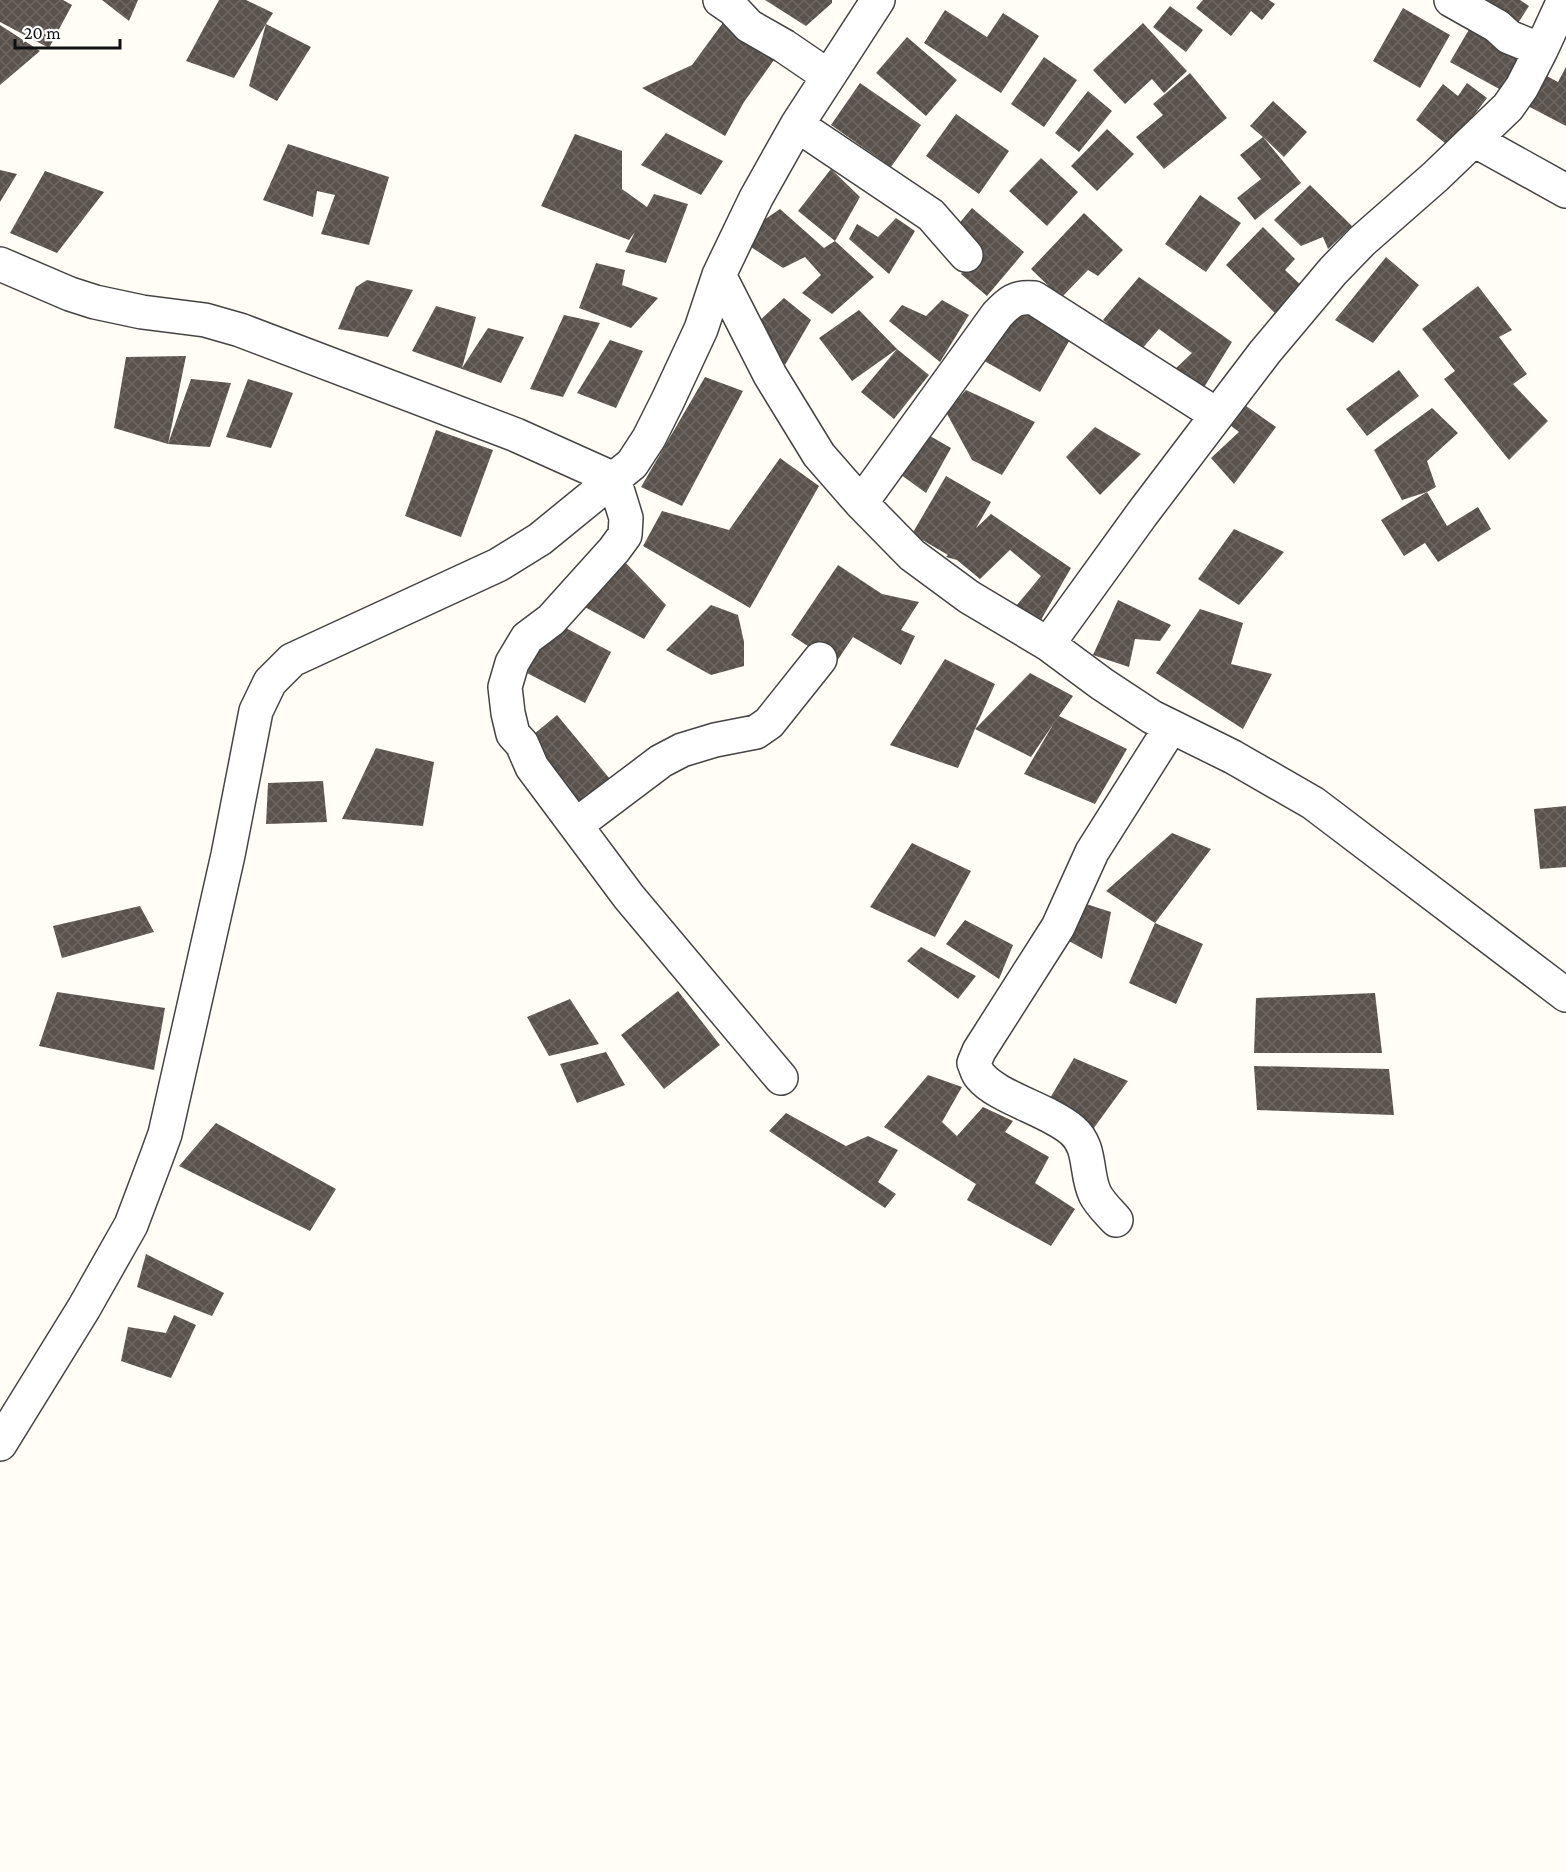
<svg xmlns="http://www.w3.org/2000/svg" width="1566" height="1872" font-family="'Crimson Pro',serif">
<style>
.building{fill:url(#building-cross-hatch)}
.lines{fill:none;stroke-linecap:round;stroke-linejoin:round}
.minor-casing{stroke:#444;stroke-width:36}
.minor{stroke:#fff;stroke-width:33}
</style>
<defs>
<pattern id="building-cross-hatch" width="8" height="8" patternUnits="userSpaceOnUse" patternTransform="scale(1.5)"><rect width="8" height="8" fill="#5a524d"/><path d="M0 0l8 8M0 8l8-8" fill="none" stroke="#6d6662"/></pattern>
</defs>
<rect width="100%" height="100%" fill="#fffdf5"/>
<!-- building -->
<path class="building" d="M0 0H63L72 5 49 48 0 22Z
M102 0H138L129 21Z
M219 0H246L273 13 266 24 311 47 277 101 249 86 266 24 234 78 186 61Z
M765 0H832V3L806 26Z
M1203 0H1269L1275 4 1262 20 1251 11 1231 36 1196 8Z
M1451 0H1520L1529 6 1509 37Z
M1170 6 1203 30 1186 52 1153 27Z
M1403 8 1450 35 1420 88 1373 61Z
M733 9 784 46 744 102 725 136 642 88 692 65Z
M945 10 987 37 1003 13 1039 36 1001 93 924 43Z
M1143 23 1187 71 1164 93 1152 79 1125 104 1093 70Z
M0 25 40 51 0 85Z
M1471 26 1523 55 1503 91 1450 62Z
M907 37 957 80 926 116 876 73Z
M1044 57 1077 80 1044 127 1011 104Z
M1566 67V126L1524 104 1541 73 1558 82Z
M1190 73 1227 118 1164 169 1136 137 1163 115 1153 104Z
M860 83 921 125 891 167 831 125Z
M1467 83 1487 98 1450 147 1416 120 1443 84 1458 96Z
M1088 91 1112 111 1079 152 1055 133Z
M1273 101 1307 132 1284 157 1263 137 1301 183 1255 220 1237 198 1261 179 1240 155 1263 137 1250 126Z
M956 114 1009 151 979 194 926 156Z
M1107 129 1134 154 1097 191 1071 166Z
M666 133 723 161 701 195 641 165Z
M575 134 622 151V189L647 207 654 194 688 204 666 263 625 252 635 232 629 240 541 206Z
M288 144 389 177 369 245 321 234 335 195 317 191 313 217 263 200Z
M1041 158 1078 192 1047 226 1009 191Z
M831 169 860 197 835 241 798 211Z
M0 170 17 174 0 202Z
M45 171 104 192 57 253 10 233Z
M1310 185 1352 226 1328 249 1323 237 1301 246 1274 220Z
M1200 195 1241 223 1206 272 1165 244Z
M972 208 1024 252 987 296 961 274 977 255 951 233Z
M780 209 824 248 835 241 874 277 832 314 802 293 821 275 805 257 783 268 737 238Z
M1084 213 1123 250 1098 276 1088 270 1061 298 1031 269Z
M896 218 915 231 889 274 849 239 857 224 878 237Z
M1263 227 1295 259 1285 270 1304 288 1277 315 1226 265Z
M1386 257 1419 285 1373 343 1335 320Z
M596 263 625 270 622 285 658 298 631 328 579 308Z
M1139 277 1232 342 1203 389 1173 371 1192 353 1159 329 1141 350 1103 320Z
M367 280 413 290 388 337 338 329 356 287Z
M1478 286 1512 330 1499 337 1527 374 1513 384 1548 421 1509 460 1444 379 1455 371 1422 329Z
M784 298 811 320 785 365 759 321Z
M942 300 969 315 940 362 889 321 902 305 926 316Z
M1010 301 1072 336 1040 392 977 357Z
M436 306 476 317 462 368 488 328 524 337 501 383 412 351Z
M859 310 897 349 929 375 894 419 861 392 897 349 852 381 819 338Z
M564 315 600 323 563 397 530 389Z
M610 340 643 351 616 408 577 393Z
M186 356 168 444 114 428 126 357Z
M1399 370 1419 396 1367 436 1346 409Z
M705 377 743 391 682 506 641 487Z
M191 379 231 383 210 447 168 444Z
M248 379 293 393 271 448 226 437Z
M966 390 1035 422 1002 475 972 460 946 412Z
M1232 396 1276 427 1234 484 1211 458 1239 432 1217 415Z
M1432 408 1458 433 1427 461 1436 487 1427 492 1447 526 1478 507 1491 529 1438 562 1425 543 1404 556 1381 520 1427 492 1402 500 1374 450Z
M1095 427 1141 454 1100 495 1066 457Z
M436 430 493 450 461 537 405 516Z
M930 436 951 448 926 493 893 469Z
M780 458 819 486 750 608 643 546 662 511 729 530Z
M946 476 991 502 976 528 991 514 1071 568 1038 625 1016 606 1041 576 1010 550 980 579 957 560 946 557 948 555 912 534Z
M1234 529 1284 552 1239 605 1198 579Z
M622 559 666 605 644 639 581 605Z
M838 565 882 594 919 602 901 630 915 636 901 665 853 637 835 664 791 635Z
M1118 600 1171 625 1160 641 1135 639 1129 667 1093 655Z
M711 605 738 615 744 642V666L711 675 666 650Z
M1200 609 1243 623 1231 664 1272 674 1243 729 1156 673Z
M551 620 611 652 585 703 523 671Z
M945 659 995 684 975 729 1030 673 1073 696 1059 716 1127 749 1095 804 1024 774 1054 723 1031 757 975 729 958 768 890 745Z
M557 715 610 779 575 808 522 744Z
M376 748 434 762 423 826 342 819Z
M323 781 327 822 266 824 268 783Z
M1566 806V867L1540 869 1534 809Z
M1172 833 1211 849 1155 923 1106 891Z
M912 843 971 871 935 937 870 907Z
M1083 903 1111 912 1102 959 1065 939Z
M140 906 154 932 62 958 53 926Z
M965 920 1013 945 999 979 946 944Z
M1155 923 1203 944 1176 1004 1129 983Z
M921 947 976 976 958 999 907 961Z
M678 991 720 1045 664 1089 621 1035Z
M57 992 165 1008 154 1070 39 1046Z
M1375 993 1382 1053H1254L1256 998Z
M570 999 599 1044 549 1056 527 1017Z
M606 1052 625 1085 577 1103 560 1064Z
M1074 1058 1128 1081 1091 1132 1047 1103Z
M1254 1066 1389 1069 1394 1115 1257 1110Z
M928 1075 962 1087 942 1122 957 1136 983 1107 1013 1121 1005 1132 1049 1157 1035 1183 1075 1209 1051 1246 967 1200 976 1184 884 1127Z
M786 1113 846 1146 868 1136 898 1150 878 1182 896 1194 885 1208 769 1131Z
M216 1123 336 1189 310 1231 179 1166Z
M146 1254 224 1293 212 1316 137 1287Z
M174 1315 196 1325 171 1378 121 1361 128 1327 166 1333Z"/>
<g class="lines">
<!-- minor casing -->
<g class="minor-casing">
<path id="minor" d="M720 0 733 9 749 26 784 46 828 76
M1451 0 1497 26 1509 37 1541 50 1564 0
M797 125 931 215 966 255
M1474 140 1566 191
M0 264 70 294 95 302 142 312 205 320 240 330 516 435 614 479 626 518 625 535 614 550 551 620 527 638 512 663 505 687 508 713 513 734 522 744 532 767 629 897 781 1078
M719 275 770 375 819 455 861 503 912 555 969 597 1048 644 1102 684 1152 717 1233 757 1313 803 1566 995
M861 503 997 315C1009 302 1016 296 1034 298L1217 415
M1048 644 1142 514 1265 352 1333 271 1362 241 1435 177 1508 107 1522 87 1541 50
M576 825 661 761 682 750 715 740 756 732 769 723 820 659
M1116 1220C1109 1212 1100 1204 1095 1194 1085 1173 1092 1147 1072 1130 1047 1109 998 1098 980 1076 977 1073 976 1067 974 1063L979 1051 1058 927 1092 852 1171 727
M0 1444 84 1308 131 1225 157 1156 165 1134 228 855 256 711 270 682 292 660 498 565 540 539 632 464 649 438 668 400 701 329 719 275 756 198 797 125 878 0"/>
</g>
<!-- minor -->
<use href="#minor" class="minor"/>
</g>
<!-- scale -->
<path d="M15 39v9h105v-9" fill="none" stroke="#111111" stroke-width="3"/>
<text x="24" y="39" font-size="18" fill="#111111" stroke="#ffffff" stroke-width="4.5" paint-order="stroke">20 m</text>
</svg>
